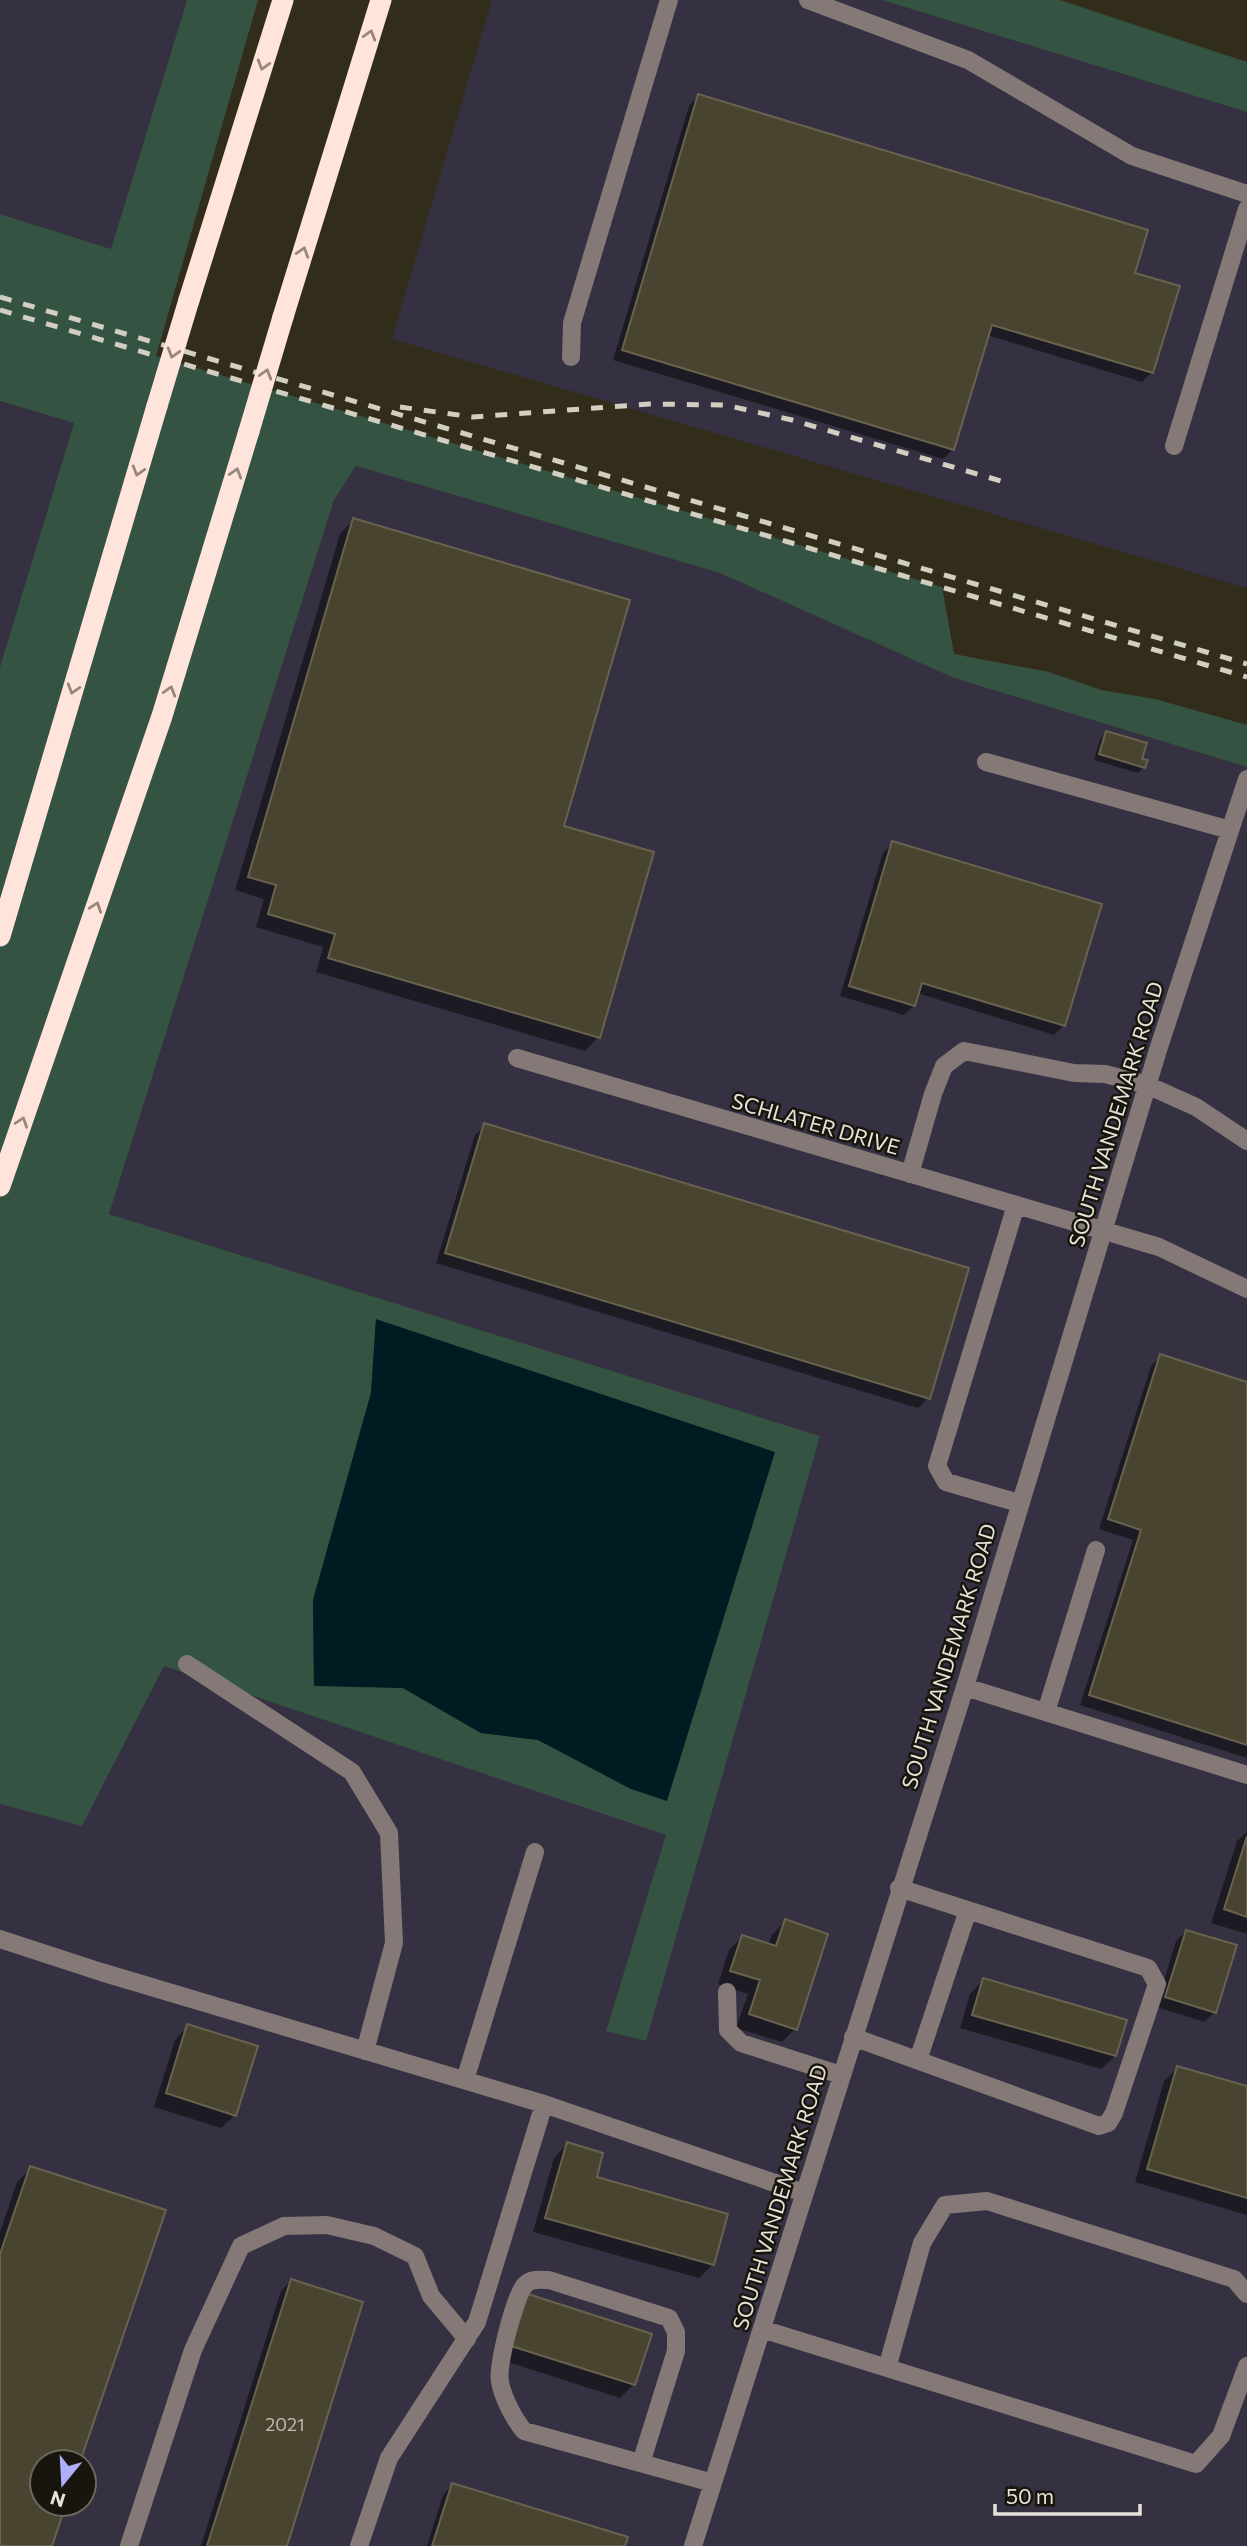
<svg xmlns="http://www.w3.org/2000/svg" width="1247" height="2546" font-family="Commissioner,sans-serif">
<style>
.industrial{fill:#363142;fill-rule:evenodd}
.green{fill:#355343;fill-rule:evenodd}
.water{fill:#001c22}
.shadow{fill:#0007}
.building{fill:#494430;stroke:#68624e;stroke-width:2}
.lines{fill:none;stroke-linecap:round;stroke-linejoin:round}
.minor{stroke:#847976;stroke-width:18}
.highway{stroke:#ffe4db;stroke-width:21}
.rail{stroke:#d2cfc2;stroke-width:5;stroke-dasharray:12 12;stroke-linecap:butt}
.highway-bridge{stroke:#ffe4db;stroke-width:21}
.oneway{stroke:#97877e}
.labels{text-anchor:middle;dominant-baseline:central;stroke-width:5;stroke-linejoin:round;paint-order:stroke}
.number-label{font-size:18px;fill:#bfbbad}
.street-label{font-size:21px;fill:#e6e3d7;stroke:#17150d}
</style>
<rect width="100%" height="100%" fill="#322d1a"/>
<!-- industrial -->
<path class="industrial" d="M0 0H187L111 249 0 214Z
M492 0H882L1247 112V588L392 339Z
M0 401 74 423 0 667Z
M356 466 720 573 954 678 1247 767V2546H0V1804L82 1825 164 1666 667 1835 606 2030 820 1436 109 1214 334 500ZM42 2462H84V2504H42Z"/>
<!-- green -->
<path class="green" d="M187 0H258L156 356 942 587 954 654 1049 672 1101 690 1155 699 1247 725V767L954 678 720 573 356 466 334 500 109 1214 820 1436 646 2041 606 2031 666 1835 164 1666 82 1826 0 1804V667L74 423 0 401V214L111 249ZM376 1319 631 1789 538 1740 481 1733 403 1688 314 1685 313 1600 371 1393Z
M882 0H1060L1247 62V112Z"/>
<!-- water -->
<path class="water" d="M376 1319 775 1452 667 1801 631 1789 538 1740 481 1733 403 1688 314 1686 313 1600 371 1393Z"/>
<!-- shadow -->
<path class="shadow" d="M698 96 1133 274 1152 372 1142 382 987 335 953 449 943 459 613 360 689 106Z
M353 520 562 827 652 854 598 1037 585 1051 316 972 323 947 256 927 264 899 235 890 340 534Z
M1107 733 1144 767 1138 773 1094 760 1100 739Z
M893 843 1064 1025 1054 1035 917 993 914 1005 904 1015 840 996 883 853Z
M485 1125 928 1398 918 1408 436 1263 475 1135Z
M1161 1356 1247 1384V1758L1080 1705 1133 1540 1099 1529 1151 1366Z
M1247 1832V1934L1211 1923 1237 1841Z
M785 1921 795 2029 782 2042 736 2028 748 1994 718 1984 729 1950 742 1937 768 1945 772 1935Z
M1186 1931 1214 2012 1205 2022 1156 2007 1176 1941Z
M983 1980 1115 2056 1101 2069 960 2028 970 1994Z
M188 2026 235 2115 221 2128 154 2107 175 2040Z
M1178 2068 1247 2088V2215L1135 2182 1164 2081Z
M567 2144 594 2178 712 2265 699 2278 533 2232 554 2158Z
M31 2168 78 2462H42V2504H64L50 2546H0V2232L17 2182Z
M291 2281 285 2546H201L281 2291Z
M515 2310 634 2384 620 2398 499 2359Z
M452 2485 623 2546H427L443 2495Z"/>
<!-- building -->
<path class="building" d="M698 94 1148 230 1135 273 1180 286 1153 373 992 325 954 450 622 350Z
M353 518 630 600 564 826 654 852 600 1038 328 958 335 934 268 914 276 885 248 877Z
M1106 731 1147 743 1142 759 1148 760 1145 768 1099 754Z
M892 841 1102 904 1065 1026 922 983 915 1006 849 986Z
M484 1123 969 1268 930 1399 445 1253Z
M1160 1354 1247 1382V1745L1089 1695 1141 1530 1108 1519Z
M1247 1836V1917L1224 1909Z
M785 1919 828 1934 797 2030 749 2014 760 1980 730 1971 742 1935 776 1946Z
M1186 1930 1237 1945 1216 2013 1165 1997Z
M983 1978 1127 2020 1116 2056 972 2015Z
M187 2024 258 2046 236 2116 166 2093Z
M1177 2066 1247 2086V2198L1147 2169Z
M567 2142 603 2153 597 2177 728 2214 714 2265 545 2218Z
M30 2166 166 2210 80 2462H42V2504H66L52 2546H0V2254Z
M291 2279 363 2302 287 2546H207Z
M528 2294 652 2334 635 2385 511 2346Z
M452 2483 628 2537 625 2546H432Z"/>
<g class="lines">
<!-- minor -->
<path class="minor" d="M808 0 968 60 1132 156 1247 194
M571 357 572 323 669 0
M1174 446 1247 209
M986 762 1230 830
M517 1058 1159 1247 1247 1289
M910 1174 933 1094 944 1066 964 1051 1074 1073 1105 1074 1147 1085 1196 1107 1247 1141
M1016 1205 937 1466 946 1482 1019 1503
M187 1664 352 1772 389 1833 394 1943 365 2051
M965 1687 1247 1775
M1046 1712 1096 1550
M0 1939 101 1972 544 2104
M727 1992 728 2030 741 2043 841 2075
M853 2037 1099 2126 1108 2123 1114 2113 1157 1984 1148 1968 899 1888
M918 2060 968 1910
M465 2080 535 1852
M762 2329 1196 2464 1221 2436 1247 2366
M887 2368 922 2243 945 2205 987 2201 1234 2279 1247 2294
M641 2463 676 2351V2332L669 2318 549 2280C540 2280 530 2278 524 2286 514 2300 497 2365 500 2382 503 2398 514 2419 524 2431L713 2483
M129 2546 193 2350 241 2246 284 2226 327 2225 374 2236 415 2256 431 2296 467 2339
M359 2546 389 2458 477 2322 544 2104 804 2193
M693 2546 965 1687 1158 1050 1247 779"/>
<!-- highway -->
<path class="highway" d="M189 300 283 0
M283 317 381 0
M0 936 157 406
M0 1186 162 716 249 431"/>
<!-- rail -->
<path class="rail" d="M0 297 1247 664
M0 310 1247 677
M400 407 473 417 649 404 725 405 792 420 1001 481"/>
<!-- highway-bridge -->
<path class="highway-bridge" d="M157 406 189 300
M249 431 283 317"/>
</g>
<!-- one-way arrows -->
<defs><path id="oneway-chevron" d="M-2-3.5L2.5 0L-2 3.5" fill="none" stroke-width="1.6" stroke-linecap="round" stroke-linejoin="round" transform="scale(1.75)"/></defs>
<g class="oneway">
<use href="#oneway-chevron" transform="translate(370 35) rotate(-73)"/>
<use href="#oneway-chevron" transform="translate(263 65) rotate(107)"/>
<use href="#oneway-chevron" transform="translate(303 252) rotate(-73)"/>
<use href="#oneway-chevron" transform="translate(173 353) rotate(107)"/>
<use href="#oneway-chevron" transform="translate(266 374) rotate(-73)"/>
<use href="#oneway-chevron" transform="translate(138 471) rotate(107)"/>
<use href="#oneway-chevron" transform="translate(236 473) rotate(-73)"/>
<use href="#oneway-chevron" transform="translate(73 689) rotate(107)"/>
<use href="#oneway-chevron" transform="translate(170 691) rotate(-73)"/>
<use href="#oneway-chevron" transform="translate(96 907) rotate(-71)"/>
<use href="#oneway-chevron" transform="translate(22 1122) rotate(-71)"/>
</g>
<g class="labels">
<!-- number labels -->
<g class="number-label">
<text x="285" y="2424">2021</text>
</g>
<!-- street labels -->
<g class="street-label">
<text transform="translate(1115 1114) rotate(-73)">SOUTH VANDEMARK ROAD</text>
<text transform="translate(816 1123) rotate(16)">SCHLATER DRIVE</text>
<text transform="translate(948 1656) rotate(-73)">SOUTH VANDEMARK ROAD</text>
<text transform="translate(779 2197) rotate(-73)">SOUTH VANDEMARK ROAD</text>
</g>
</g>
<!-- north arrow -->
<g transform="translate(63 2483) rotate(198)"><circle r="33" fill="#17150d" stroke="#6a675e" stroke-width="2"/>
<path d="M0-5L12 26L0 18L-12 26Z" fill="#aeaefa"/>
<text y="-10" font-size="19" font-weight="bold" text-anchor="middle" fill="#e6e3d7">N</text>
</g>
<!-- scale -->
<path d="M995 2504v10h145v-10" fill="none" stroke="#e6e3d7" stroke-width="3.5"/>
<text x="1006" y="2504" font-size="21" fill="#e6e3d7" stroke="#17150d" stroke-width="5" paint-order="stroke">50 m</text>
</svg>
